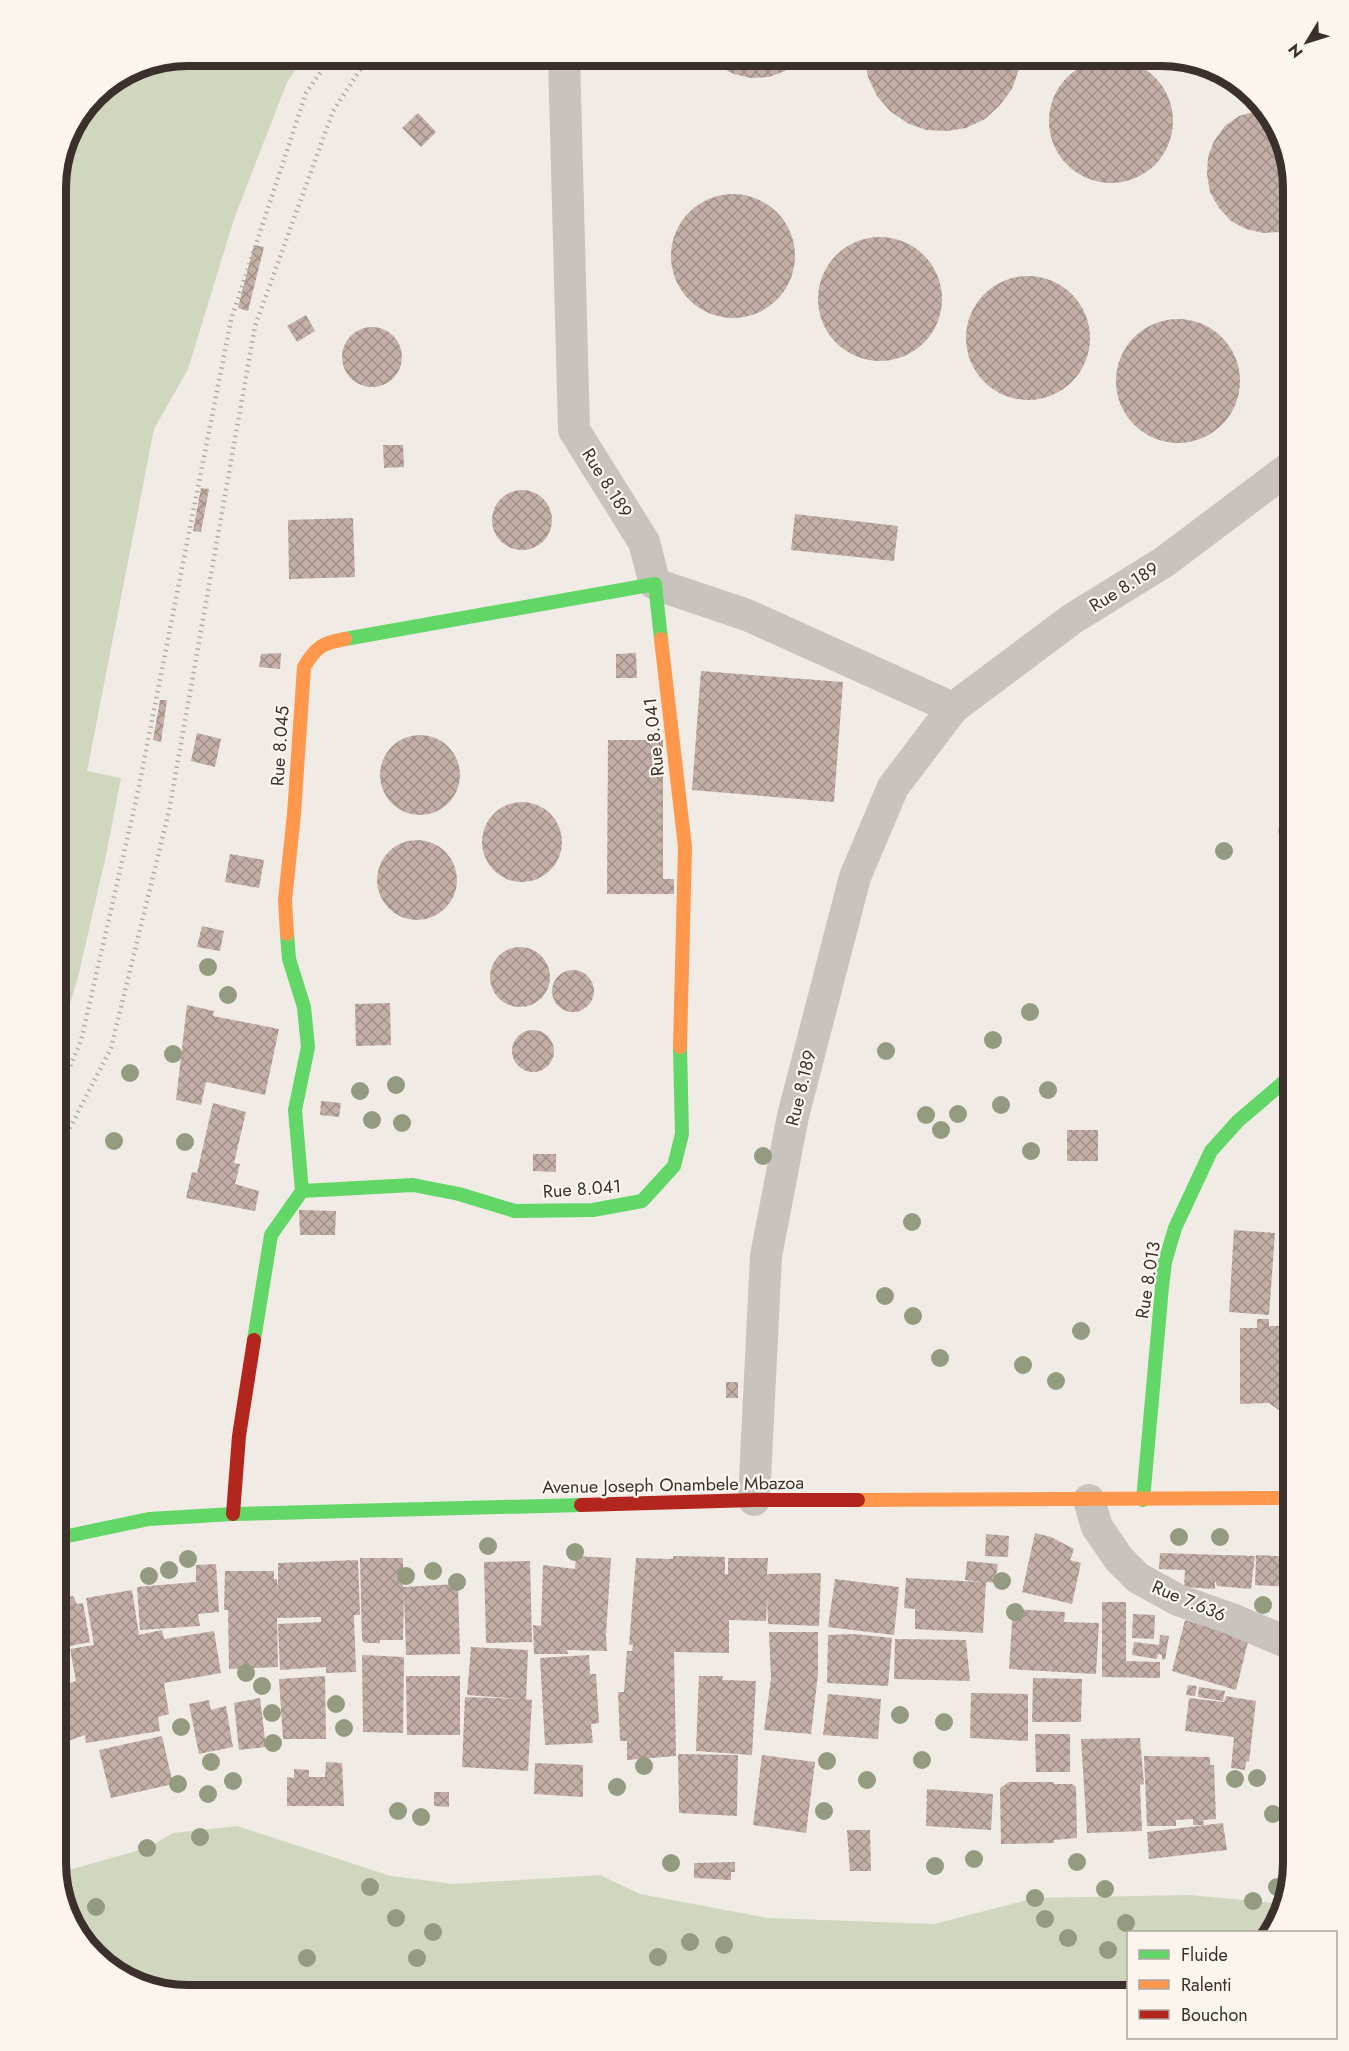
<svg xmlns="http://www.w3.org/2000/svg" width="1349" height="2051" font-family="Jost,sans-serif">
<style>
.green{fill:#d1d6bf}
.water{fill:url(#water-rules)}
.building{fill:url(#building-cross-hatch)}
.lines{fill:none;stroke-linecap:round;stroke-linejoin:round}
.street{stroke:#c9c3be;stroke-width:32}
.fast{stroke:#63d668;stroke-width:14}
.slow{stroke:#ff974d;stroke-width:14}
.jam{stroke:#b3261e;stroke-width:14}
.rail{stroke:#b1aca8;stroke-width:4.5;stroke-dasharray:1.5 4.5;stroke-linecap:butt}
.tree{fill:#959b80}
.labels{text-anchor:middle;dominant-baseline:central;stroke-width:4.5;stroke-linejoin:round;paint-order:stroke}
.street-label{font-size:18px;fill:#3b302b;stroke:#fbf5ee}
.rim{fill:none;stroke:#3b302b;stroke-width:8}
</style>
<defs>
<pattern id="water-rules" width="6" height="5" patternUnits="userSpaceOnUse" patternTransform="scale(1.5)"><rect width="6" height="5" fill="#a1c2c1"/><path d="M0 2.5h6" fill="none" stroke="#849e9d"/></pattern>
<pattern id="building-cross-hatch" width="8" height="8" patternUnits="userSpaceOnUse" patternTransform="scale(1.5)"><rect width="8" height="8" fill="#c3afa7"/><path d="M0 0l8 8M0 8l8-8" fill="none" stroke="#a08f88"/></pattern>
</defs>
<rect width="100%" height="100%" fill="#f0ebe5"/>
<!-- green -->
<path class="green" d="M188 56H305L287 82 234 219 188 369 154 429 87 771 121 778 105 860 78 977 56 1050V179C63 154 114 76 137 66 150 60 173 58 188 56Z
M237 1826 391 1876 453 1884 600 1875 640 1894 768 1918 934 1924 1035 1898 1190 1895 1275 1903 1282 1905 1276 1930 1273 1932H1128V1995H179L121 1978 73 1929 58 1873 147 1848 173 1833Z"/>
<!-- water -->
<path class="water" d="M122 76 74 141 57 176 66 137 94 94Z"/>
<!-- building -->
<path class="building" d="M329 56H341L336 63 327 58Z
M709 56H804L785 71 769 77 751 78 734 74 718 66Z
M864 56H1019V69L1012 89 1000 105 985 119 966 128 947 131 926 130 907 123 890 111 877 96 868 77Z
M1049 121a62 62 0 1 1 124 0a62 62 0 1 1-124 0Z
M1264 110 1276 122 1294 188 1293 228 1281 232 1263 233 1246 229 1231 221 1219 208 1210 192 1207 174 1208 157 1214 141 1225 126 1239 116 1256 111Z
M418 113 436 132 421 147 402 128Z
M671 256a62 62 0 1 1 124 0a62 62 0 1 1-124 0Z
M818 299a62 62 0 1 1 124 0a62 62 0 1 1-124 0Z
M254 245 264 247 248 311 238 308Z
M966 338a62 62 0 1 1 124 0a62 62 0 1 1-124 0Z
M306 315 315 331 297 342 287 326Z
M1116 381a62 62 0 1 1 124 0a62 62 0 1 1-124 0Z
M342 357a30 30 0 1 1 60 0a30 30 0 1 1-60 0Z
M383 445H403L404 467 384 468Z
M201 488 209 489 201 532 193 531Z
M492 520a30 30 0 1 1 60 0a30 30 0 1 1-60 0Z
M795 514 898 526 894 561 791 550Z
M353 518 355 577 289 579 288 520Z
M281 653 280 669 259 667 261 654Z
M636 653 637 678H616V654Z
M701 671 843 682 834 802 692 790Z
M160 700H167L161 742 153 740Z
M197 733 221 739 215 767 191 761Z
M380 775a40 40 0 1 1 80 0a40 40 0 1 1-80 0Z
M608 740H663V879H674V894H607Z
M482 842a40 40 0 1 1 80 0a40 40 0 1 1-80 0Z
M1293 826V846L1281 848 1278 829Z
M377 880a40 40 0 1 1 80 0a40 40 0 1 1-80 0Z
M230 854 264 860 259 888 225 882Z
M202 926 224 931 220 951 197 947Z
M490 977a30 30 0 1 1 60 0a30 30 0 1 1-60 0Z
M552 991a21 21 0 1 1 42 0a21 21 0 1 1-42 0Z
M390 1003 391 1045 356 1046 355 1004Z
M187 1005 214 1011 213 1016 279 1029 265 1095 206 1082 201 1105 176 1100Z
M512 1051a21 21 0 1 1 42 0a21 21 0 1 1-42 0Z
M321 1101 341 1103 339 1117 320 1115Z
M213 1103 246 1112 234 1163 240 1164 235 1184 259 1191 255 1211 186 1198 192 1172 197 1173Z
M1067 1130H1098V1161H1067Z
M533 1154H556V1172L533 1171Z
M299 1210 336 1211 335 1235H300Z
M1234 1230 1275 1233 1269 1315 1229 1312Z
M1257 1319H1269V1326H1283V1320L1293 1319V1406L1290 1410 1280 1411 1269 1403 1240 1404V1328H1257Z
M726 1382H738V1398H726Z
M1035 1533 1051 1537 1074 1549 1070 1560 1081 1563 1072 1604 1022 1592Z
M986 1534 1009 1536 1008 1557 985 1556Z
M1160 1553 1255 1556 1251 1589 1217 1586 1215 1580V1589L1184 1587 1185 1570 1159 1569Z
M1256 1555 1293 1557V1587L1255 1585Z
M576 1556 611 1558 606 1635 607 1651 567 1650 568 1654H534L533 1625 541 1626 543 1565 575 1569Z
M673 1556 725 1557V1574H728V1558H768L767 1574 821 1573 819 1626 768 1624 767 1598 766 1621 729 1620V1653L674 1652 676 1756 627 1760V1741H620L618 1692H624L627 1651H632L633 1645H629L636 1558 673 1559Z
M360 1558H403V1587L458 1584 460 1654 406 1655 404 1593 403 1640H380V1643H365L362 1640Z
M358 1560 360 1615H354L356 1672 326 1673V1667L280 1670 278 1624 321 1622V1617L277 1618 278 1667 229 1669 228 1610H224L225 1571H274V1579H277L278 1591V1563Z
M530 1561 532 1642 486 1643 484 1562Z
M967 1561 998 1564 995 1583 986 1582 983 1633 915 1629V1609L904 1608 906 1578 982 1582 965 1580Z
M216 1564 219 1612 198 1614 200 1626 140 1630 137 1587 196 1582V1565Z
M835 1579 899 1587 894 1635 828 1627Z
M132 1590 139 1635 162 1630 164 1639 214 1631 221 1673 164 1683 169 1714 158 1717 160 1731 86 1743 85 1735 56 1745V1688L76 1681 70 1649 94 1645 86 1598Z
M73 1596 77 1604 83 1603 90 1642 65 1647 58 1608 63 1606 61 1598Z
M1102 1602H1126V1661L1160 1662V1678L1102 1677Z
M1013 1609 1065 1612 1064 1622 1099 1623 1096 1674 1009 1669Z
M1133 1614 1155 1615 1154 1639 1132 1638Z
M1185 1620 1249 1638 1236 1690 1172 1671Z
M769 1632H818V1674L811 1734 764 1730 771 1679Z
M854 1634 892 1638 888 1686 827 1683 828 1635Z
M1160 1635 1169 1636 1165 1660 1162 1659V1655L1158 1654 1157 1659 1132 1655 1134 1642 1159 1645Z
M895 1639 966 1640 970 1681 894 1679Z
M471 1647 528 1650 526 1699 532 1700 528 1771 462 1767 465 1697 522 1699 467 1695Z
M362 1655 404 1657 403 1733 363 1732Z
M589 1655 590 1674H596L599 1723 591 1724 593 1743 545 1745 540 1658Z
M325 1676 326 1739H283L279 1679Z
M406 1676H460V1735H407Z
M699 1676H723L722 1680 756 1681 752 1755 696 1751Z
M1033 1678 1082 1679 1081 1722H1032Z
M1188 1685 1197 1686 1195 1696 1186 1695Z
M1199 1687 1225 1691 1223 1701 1198 1697Z
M971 1693 1028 1694V1741L970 1738Z
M828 1694 881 1699 878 1739 823 1735Z
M1226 1696 1256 1701 1249 1762 1246 1761 1245 1770 1231 1768 1234 1737 1185 1731 1189 1698 1224 1702Z
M260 1698 266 1747 239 1750 234 1703Z
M209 1700 211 1710 226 1706 233 1747 199 1754 189 1704Z
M1035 1734H1070V1772H1036Z
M162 1736 173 1784 111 1798 99 1750Z
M1140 1738 1144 1784 1140 1785 1142 1831 1087 1833 1081 1739Z
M678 1754 738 1755 737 1816 679 1813Z
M762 1755 815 1762 806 1833 753 1825Z
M1144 1756 1210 1757V1765H1214L1216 1819 1203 1820 1204 1825H1193V1819L1176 1820V1826H1147Z
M326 1762 342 1763 344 1806H287V1777L294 1778V1769L309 1770V1777H325Z
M535 1763 583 1765V1797L534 1794Z
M1009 1782H1054V1784H1072L1076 1787 1077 1838 1054 1840V1843L1001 1844 1000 1788Z
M927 1789 993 1794 991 1830 926 1826Z
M434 1792H449V1807L434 1806Z
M1223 1823 1227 1850 1149 1859 1147 1832Z
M847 1830H870L871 1871H850Z
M735 1862V1872H731V1880L694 1878V1863Z"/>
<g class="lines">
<!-- street -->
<path class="street" d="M564 56 574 430 644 542 655 584 747 615 953 708
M754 1500 766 1256 793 1116 855 877 893 787 953 708 1072 619 1164 562 1293 465
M1089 1500 1097 1527 1119 1559 1138 1578 1178 1600 1232 1619 1293 1645"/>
<!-- fast -->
<path class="fast" d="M345 639 655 584 661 639
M287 934 289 959 304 1007 308 1047 295 1110 302 1191
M254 1340 271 1235 302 1191 413 1185 459 1194 515 1211 593 1210 642 1201 674 1166 682 1134 680 1047
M1143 1500 1162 1287 1165 1262 1175 1228 1211 1151 1238 1121 1293 1074
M56 1541 63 1537 149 1519 233 1514 581 1505"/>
<!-- slow -->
<path class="slow" d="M661 639 685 847 680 1047
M287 934 285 900 294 814 304 667C316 647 322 643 345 639
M858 1500 1293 1498"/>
<!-- jam -->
<path class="jam" d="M581 1505 754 1500H858
M233 1514 239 1436 254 1340"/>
<!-- rail -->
<path class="rail" d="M56 1099 81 1041 137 796 231 320 306 93 332 56
M56 1155 111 1048 169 811 255 326 333 111 369 56"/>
</g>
<!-- trees -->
<g class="tree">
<circle cx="1224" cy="851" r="9"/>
<circle cx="208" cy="967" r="9"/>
<circle cx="228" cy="995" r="9"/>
<circle cx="1030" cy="1012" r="9"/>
<circle cx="993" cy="1040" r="9"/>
<circle cx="886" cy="1051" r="9"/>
<circle cx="173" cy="1054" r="9"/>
<circle cx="130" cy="1073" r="9"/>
<circle cx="396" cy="1085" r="9"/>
<circle cx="1048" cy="1090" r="9"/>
<circle cx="360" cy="1091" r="9"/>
<circle cx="1001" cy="1105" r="9"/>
<circle cx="958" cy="1114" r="9"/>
<circle cx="926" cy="1115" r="9"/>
<circle cx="372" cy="1120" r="9"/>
<circle cx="402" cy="1123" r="9"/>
<circle cx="941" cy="1130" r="9"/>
<circle cx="114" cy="1141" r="9"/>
<circle cx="185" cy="1142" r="9"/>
<circle cx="1031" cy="1151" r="9"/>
<circle cx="763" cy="1156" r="9"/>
<circle cx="912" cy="1222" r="9"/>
<circle cx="885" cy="1296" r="9"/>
<circle cx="913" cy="1316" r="9"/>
<circle cx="1081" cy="1331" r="9"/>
<circle cx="940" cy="1358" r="9"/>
<circle cx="1023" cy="1365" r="9"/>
<circle cx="1056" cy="1381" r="9"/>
<circle cx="1179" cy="1537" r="9"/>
<circle cx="1220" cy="1537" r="9"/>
<circle cx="488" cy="1546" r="9"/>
<circle cx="575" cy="1552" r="9"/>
<circle cx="188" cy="1559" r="9"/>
<circle cx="169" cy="1570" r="9"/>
<circle cx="433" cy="1571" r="9"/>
<circle cx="149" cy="1576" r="9"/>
<circle cx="406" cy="1576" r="9"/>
<circle cx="1002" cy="1581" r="9"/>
<circle cx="457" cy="1582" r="9"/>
<circle cx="1263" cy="1605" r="9"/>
<circle cx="1015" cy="1612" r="9"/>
<circle cx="246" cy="1673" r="9"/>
<circle cx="262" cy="1686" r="9"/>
<circle cx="336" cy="1704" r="9"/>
<circle cx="272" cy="1713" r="9"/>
<circle cx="900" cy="1715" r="9"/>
<circle cx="944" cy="1722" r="9"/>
<circle cx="181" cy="1727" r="9"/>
<circle cx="344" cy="1728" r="9"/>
<circle cx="273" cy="1743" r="9"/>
<circle cx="922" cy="1760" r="9"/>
<circle cx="827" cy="1761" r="9"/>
<circle cx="211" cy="1762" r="9"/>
<circle cx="644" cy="1766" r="9"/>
<circle cx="1257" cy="1778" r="9"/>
<circle cx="1235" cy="1779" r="9"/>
<circle cx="867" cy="1780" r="9"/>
<circle cx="233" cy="1781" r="9"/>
<circle cx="178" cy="1784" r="9"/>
<circle cx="617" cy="1787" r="9"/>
<circle cx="208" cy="1794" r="9"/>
<circle cx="398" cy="1811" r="9"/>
<circle cx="824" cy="1811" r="9"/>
<circle cx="1273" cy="1814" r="9"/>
<circle cx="421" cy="1817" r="9"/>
<circle cx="200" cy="1837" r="9"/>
<circle cx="147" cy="1848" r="9"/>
<circle cx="974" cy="1859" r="9"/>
<circle cx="1077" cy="1862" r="9"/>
<circle cx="671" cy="1863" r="9"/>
<circle cx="935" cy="1866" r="9"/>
<circle cx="370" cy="1887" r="9"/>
<circle cx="1277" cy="1887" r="9"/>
<circle cx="1105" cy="1889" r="9"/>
<circle cx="1035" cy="1898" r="9"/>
<circle cx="1253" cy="1901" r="9"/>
<circle cx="96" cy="1907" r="9"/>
<circle cx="396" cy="1918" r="9"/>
<circle cx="1045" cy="1919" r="9"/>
<circle cx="1126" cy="1923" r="9"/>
<circle cx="433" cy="1932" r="9"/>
<circle cx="1068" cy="1938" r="9"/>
<circle cx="690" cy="1942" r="9"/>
<circle cx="724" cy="1945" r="9"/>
<circle cx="1108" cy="1950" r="9"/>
<circle cx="658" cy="1957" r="9"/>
<circle cx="307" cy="1958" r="9"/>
<circle cx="417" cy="1958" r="9"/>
</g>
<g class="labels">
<!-- street labels -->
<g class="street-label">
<text transform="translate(607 483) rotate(58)">Rue 8.189</text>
<text transform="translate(1124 587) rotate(-32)">Rue 8.189</text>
<text transform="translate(654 737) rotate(-96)">Rue 8.041</text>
<text transform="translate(280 746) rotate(-86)">Rue 8.045</text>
<text transform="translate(801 1088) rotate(-76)">Rue 8.189</text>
<text transform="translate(582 1189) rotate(-4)">Rue 8.041</text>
<text transform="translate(1148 1280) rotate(-81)">Rue 8.013</text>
<text transform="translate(673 1485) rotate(-1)">Avenue Joseph Onambele Mbazoa</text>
<text transform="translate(1189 1601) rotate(23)">Rue 7.636</text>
</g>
</g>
<!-- crop -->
<path d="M0 0H1349V2051H0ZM188 66H1161A122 122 0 0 1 1283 188V1863A122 122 0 0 1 1161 1985H188A122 122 0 0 1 66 1863V188A122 122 0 0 1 188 66Z" fill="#fbf5ee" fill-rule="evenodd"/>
<path class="rim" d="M188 66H1161A122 122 0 0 1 1283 188V1863A122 122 0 0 1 1161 1985H188A122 122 0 0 1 66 1863V188A122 122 0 0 1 188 66Z"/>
<!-- legend -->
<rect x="1127" y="1931" width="210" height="108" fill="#fbf5ee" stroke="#aea6a0" stroke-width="1.5"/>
<rect x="1139" y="1950" width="30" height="9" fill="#63d668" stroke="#aea6a0" stroke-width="1.5"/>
<text x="1181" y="1961" font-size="18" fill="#3b302b">Fluide</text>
<rect x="1139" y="1980" width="30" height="9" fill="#ff974d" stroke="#aea6a0" stroke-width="1.5"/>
<text x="1181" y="1991" font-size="18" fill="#3b302b">Ralenti</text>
<rect x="1139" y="2010" width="30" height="9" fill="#b3261e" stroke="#aea6a0" stroke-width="1.5"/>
<text x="1181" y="2021" font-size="18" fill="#3b302b">Bouchon</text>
<!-- north arrow -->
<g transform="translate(1307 42) rotate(232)" stroke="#fbf5ee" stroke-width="4.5" paint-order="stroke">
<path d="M0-4.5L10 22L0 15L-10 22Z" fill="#3b302b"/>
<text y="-9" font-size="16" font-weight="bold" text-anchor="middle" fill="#3b302b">N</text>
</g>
</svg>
